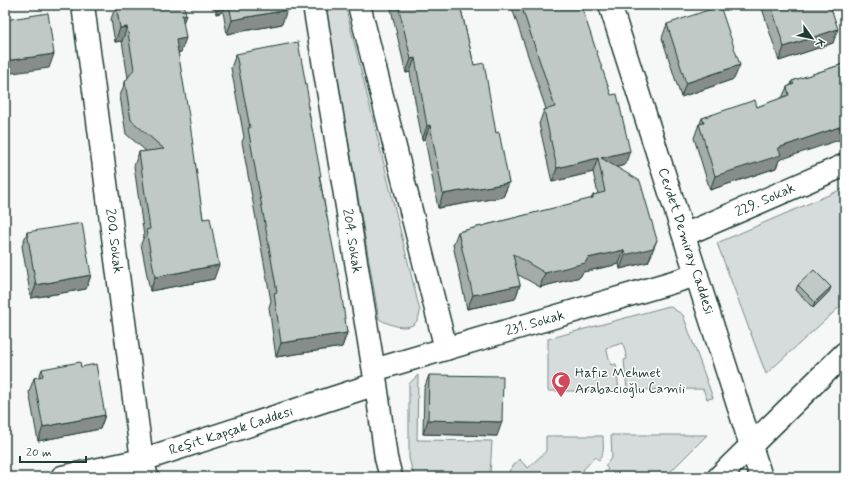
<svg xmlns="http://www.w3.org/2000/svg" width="850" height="482" font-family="Mynerve,sans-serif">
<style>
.green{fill:#d6dcdb;stroke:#7a8c88}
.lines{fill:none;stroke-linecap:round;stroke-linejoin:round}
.minor-casing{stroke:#1f3d34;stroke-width:25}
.secondary-casing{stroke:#1f3d34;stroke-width:25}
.minor{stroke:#fff;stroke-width:22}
.secondary{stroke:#fff;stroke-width:22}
.wall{fill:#a5adaa;stroke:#1f3d34}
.shaded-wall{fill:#868d8b;stroke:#1f3d34}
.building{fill:#c0c9c6;stroke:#1f3d34}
.labels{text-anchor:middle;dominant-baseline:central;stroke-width:3;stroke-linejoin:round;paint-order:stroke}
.street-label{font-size:14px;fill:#1f3d34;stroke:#fff}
.poi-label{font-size:14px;fill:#1f3d34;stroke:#fff;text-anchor:start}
</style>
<rect width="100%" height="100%" fill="#f6f7f7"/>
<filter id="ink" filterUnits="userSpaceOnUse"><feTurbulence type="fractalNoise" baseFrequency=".025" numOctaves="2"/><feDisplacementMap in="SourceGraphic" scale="8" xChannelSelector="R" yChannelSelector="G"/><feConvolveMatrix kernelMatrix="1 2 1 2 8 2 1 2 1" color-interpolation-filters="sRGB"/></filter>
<g filter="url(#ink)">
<!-- green -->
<path class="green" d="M325 5H345L420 311C418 335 393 327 379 319Z
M845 188V302L766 374 717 243Z
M669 306 683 315 713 398 707 399 703 389 627 390 624 360 627 359 623 343 606 348 611 365 616 364 619 391H548V339Z
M418 375 417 440 492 441 490 474 487 477H414L409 458V384Z
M611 435H707L665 477H600L608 469 605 466 612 457Z
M546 436H603C603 445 605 452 599 460L595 457 583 470 590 477H515L509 471 519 459 528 468 546 451Z"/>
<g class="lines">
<!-- minor casing -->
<g class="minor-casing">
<path id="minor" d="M83 5 142 460 147 477
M314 5 376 384 386 458 391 477
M359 5 446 349
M610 5 761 477
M684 235 845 165
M374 370 697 275
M62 477 142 460 376 384"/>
</g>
<!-- secondary casing -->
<g class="secondary-casing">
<path id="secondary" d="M719 477 845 353"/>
</g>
<!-- minor -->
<use href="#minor" class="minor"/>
<!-- secondary -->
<use href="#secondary" class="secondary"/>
</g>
<!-- wall -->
<path class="wall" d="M116 5 186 15 183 22 181 52H178L203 219 214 279 150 291 141 244 144 236 134 166 139 152 146 151 126 134 120 96 125 82 128 78 122 41 115 42 111 19Z
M215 5H286L282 24 227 34 223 12 216 14Z
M392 5H460L474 65 496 133 509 183 503 197 438 208 425 139 422 140 410 72 406 73 391 9Z
M511 5H581L625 165 617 167 652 254 648 262 620 269 619 264 583 272 580 277 540 287 517 274 520 285 515 299 467 309 453 245 458 232 591 199 593 195 598 194 593 172 552 182 539 124 544 110 546 109Z
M761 5H830L833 43 779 61Z
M667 24 734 79 681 97 662 38Z
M236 54 308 106 320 179 347 333 342 347 276 357 269 307 271 301 242 142 244 137 231 68Z
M843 64 779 160 776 168 710 190 694 138 699 124H700L702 118 757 107 782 98 787 87 791 85 792 81Z
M27 232 91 275 86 289 31 298 22 246Z
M798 285 829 292 813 308 796 290Z
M42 369 105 415 100 429 38 441 29 392 34 378 39 377Z
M429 375 497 436 423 434 424 389Z"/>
<!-- shaded-wall -->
<path class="shaded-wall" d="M220 5H226L223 12 216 14Z
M287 10 282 24 227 34 232 20Z
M182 15H186L181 29Z
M127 27 122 41 115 42 120 28Z
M838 29 833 43 779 61 784 47Z
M186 38 181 52 170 54 176 40Z
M54 54 49 68 5 74V61Z
M415 58 410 72 406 73 411 59Z
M740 65 734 79 681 97 686 83Z
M430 125 425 139 422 140 427 126Z
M845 125V138L779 160 776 168 710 190 715 176 778 148Z
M630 151 625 165 601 171V158Z
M598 158 593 172 552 182 557 168Z
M509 183 503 197 438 208 443 194Z
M657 240 648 262 620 269 625 255Z
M624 250 619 264 583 272 580 277 540 287 545 273 588 258Z
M219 265 214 279 150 291 155 277Z
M91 275 86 289 31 298 36 285Z
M520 285 515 299 467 309 473 295Z
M831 287 829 292 813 308 815 302Z
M347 333 342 347 276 357 281 343Z
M105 415 100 429 38 441 43 427Z
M428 420 502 422 497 436 423 434Z"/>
<!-- building -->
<path class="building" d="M116 5H184L186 15H182L186 38 176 40 189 116 203 219 210 218 219 265 155 277 146 230 150 229 139 152 164 149 131 120 125 82 134 69 127 27 120 28Z
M229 5H286L287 10 232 20Z
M398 5H460L474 65 484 63 496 133 499 132 509 183 443 194 430 125 427 126 415 58 411 59Z
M521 5H581L611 95 617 94 630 151 601 158 640 181 657 240 653 248 625 255 624 250 588 258 585 263 545 273 513 254 520 285 473 295 458 232 593 198V195L605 192 598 158 557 168 544 110 555 107Z
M771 5H830L838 29 784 47Z
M720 6 740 65 686 83 667 24Z
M48 13 54 54 5 61V20Z
M298 42 309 101 307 102 321 176H319L340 283 347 333 281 343 274 293 277 292 248 128H250L236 54Z
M843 64 845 68V125L778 148 781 155 715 176 699 124 704 123 702 118 755 100 757 107 789 95 787 87 794 84 792 81Z
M82 223 91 275 36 285 27 232Z
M814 270 831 287 815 302 798 285Z
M80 362 81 367 96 364 105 415 43 427 34 378 43 376 42 369Z
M429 375 503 376 502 422 428 420Z"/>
</g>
<!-- icons -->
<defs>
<g id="mosque-pin" transform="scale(1)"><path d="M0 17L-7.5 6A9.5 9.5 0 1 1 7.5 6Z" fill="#d1495b" stroke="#fff"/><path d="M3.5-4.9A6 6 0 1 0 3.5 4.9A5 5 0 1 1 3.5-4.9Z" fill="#fff"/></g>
</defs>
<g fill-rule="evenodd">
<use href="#mosque-pin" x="561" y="381"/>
</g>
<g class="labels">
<!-- street labels -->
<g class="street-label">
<text transform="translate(765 200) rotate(-24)">229. Sokak</text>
<text transform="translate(114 241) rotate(83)">200. Sokak</text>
<text transform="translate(352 241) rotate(81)">204. Sokak</text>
<text transform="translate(686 241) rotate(72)">Cevdet Demiray Caddesi</text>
<text transform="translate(535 323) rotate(-16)">231. Sokak</text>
<text transform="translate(231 431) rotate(-18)">Reşit Kapçak Caddesi</text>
</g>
<!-- poi labels -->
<g class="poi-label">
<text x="575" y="373">Hafız Mehmet<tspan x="575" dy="16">Arabacıoğlu Camii</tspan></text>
</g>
</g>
<!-- margin -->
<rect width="850" height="482" fill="none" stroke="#fff" stroke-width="20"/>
<rect x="10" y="10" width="830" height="462" fill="none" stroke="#1f3d34" stroke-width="1.5" filter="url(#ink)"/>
<!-- north arrow -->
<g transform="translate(812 38) rotate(123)" stroke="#ffffff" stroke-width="3" paint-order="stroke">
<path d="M0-3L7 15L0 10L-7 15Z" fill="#1f3d34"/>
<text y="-6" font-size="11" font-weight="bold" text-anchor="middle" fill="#1f3d34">K</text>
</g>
<!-- scale -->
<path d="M20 456v6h66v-6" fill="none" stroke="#1f3d34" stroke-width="2"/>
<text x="26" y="456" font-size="12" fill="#1f3d34" stroke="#ffffff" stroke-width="3" paint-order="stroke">20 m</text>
</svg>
